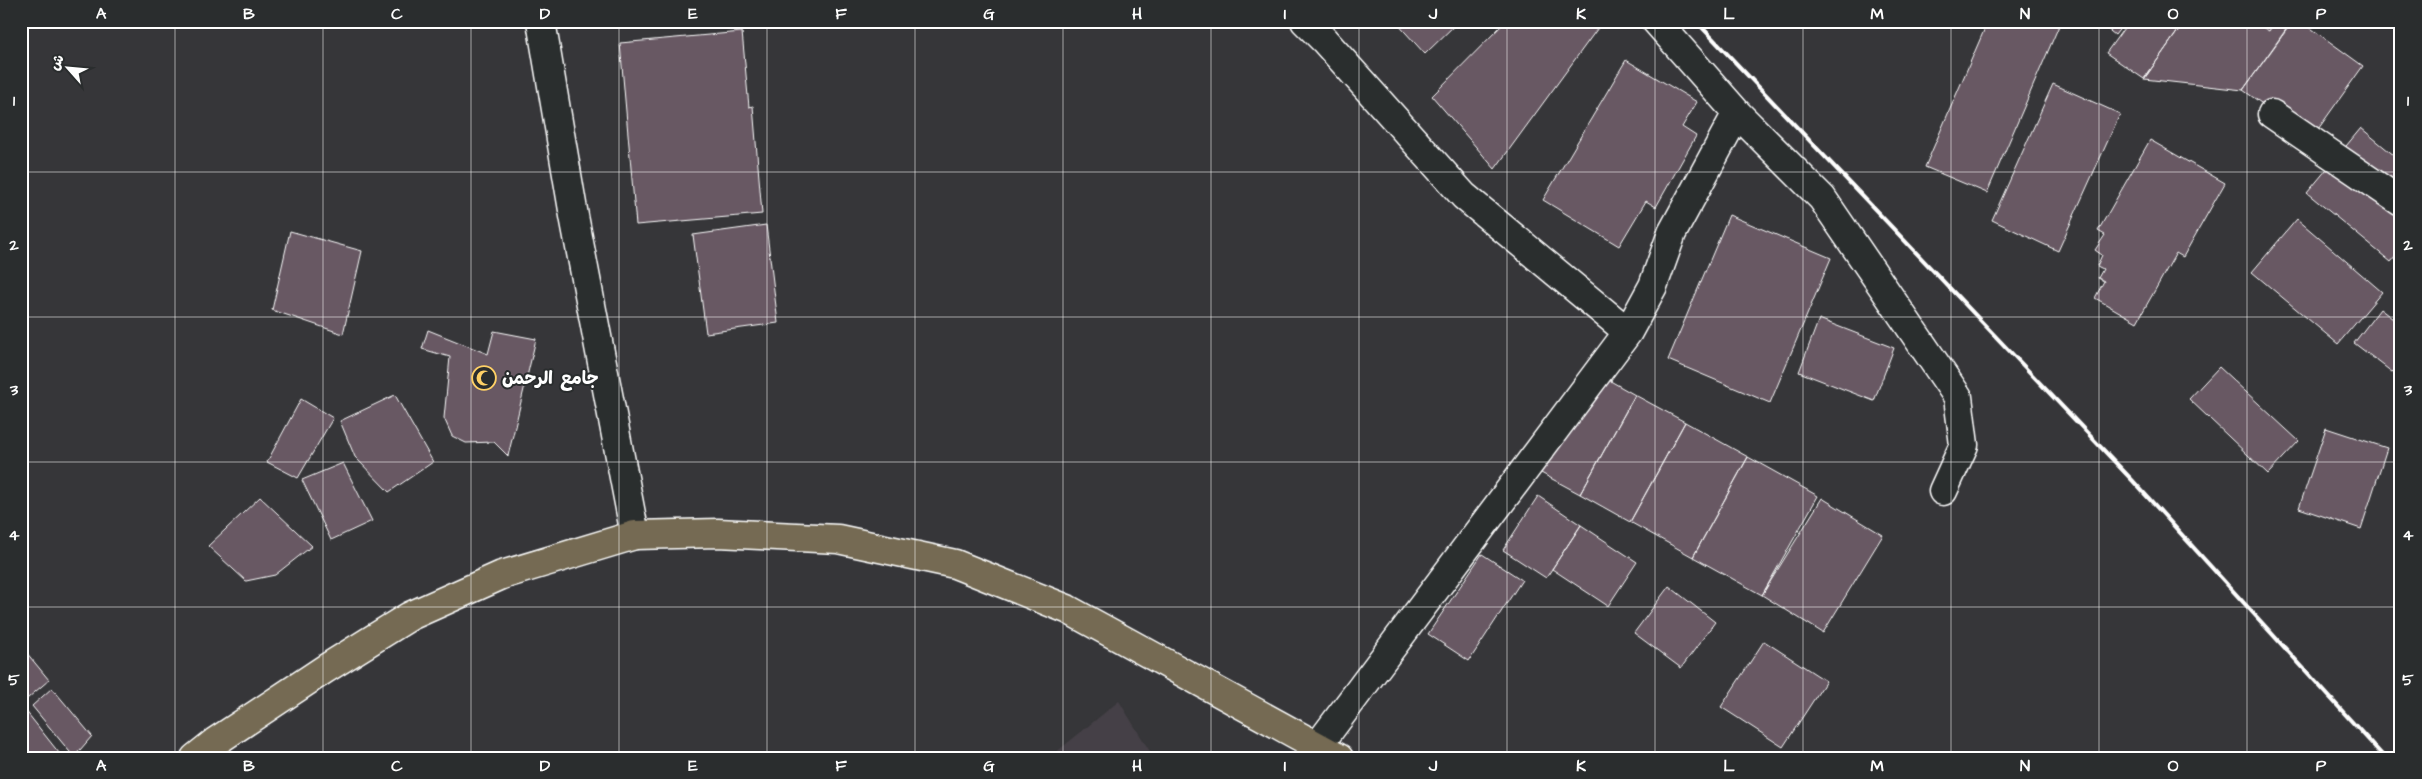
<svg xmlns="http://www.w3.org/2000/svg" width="2422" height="779" font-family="'Architects Daughter','Playpen Sans Arabic',sans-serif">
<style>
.built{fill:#454046}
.building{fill:#675864;stroke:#fff}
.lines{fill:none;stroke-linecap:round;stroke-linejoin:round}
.minor-casing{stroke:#fff;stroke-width:31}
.primary-casing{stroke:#fff;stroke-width:31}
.minor{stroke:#2a2d2e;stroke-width:28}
.primary{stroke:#746b52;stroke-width:28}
.rail{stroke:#fff;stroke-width:4}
.grid{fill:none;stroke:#fff;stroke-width:1;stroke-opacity:0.55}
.labels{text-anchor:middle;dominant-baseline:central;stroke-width:4;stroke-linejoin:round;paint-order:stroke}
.poi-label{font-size:18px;font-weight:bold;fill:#fff;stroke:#2a2d2e;text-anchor:start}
.neatline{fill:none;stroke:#fff;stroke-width:2}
.grid-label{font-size:16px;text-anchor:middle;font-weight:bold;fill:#fff}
</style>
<rect width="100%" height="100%" fill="#363639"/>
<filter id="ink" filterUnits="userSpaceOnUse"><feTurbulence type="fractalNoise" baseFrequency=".02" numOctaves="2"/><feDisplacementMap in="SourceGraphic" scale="10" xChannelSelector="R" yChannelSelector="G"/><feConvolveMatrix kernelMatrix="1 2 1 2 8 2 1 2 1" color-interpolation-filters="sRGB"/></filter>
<g filter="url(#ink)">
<!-- built -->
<path class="built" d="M1119 701 1154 758H1049Z"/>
<!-- building -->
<path class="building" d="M1395 21H1459L1425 54Z
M1506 21H1603L1495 169 1432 96Z
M1988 21H2061L1987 193 1925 167Z
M2097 21H2126L2115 35Z
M2129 21H2185L2144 79 2106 53Z
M2185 21H2256L2290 25 2243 90 2144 79Z
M2252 21H2275L2269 31Z
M2292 21H2301L2363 66 2311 139 2243 90Z
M742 32 749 107 753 106 762 214 636 225 620 43Z
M1626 60 1697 102 1682 127 1696 136 1656 207 1646 201 1619 246 1543 200Z
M2053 84 2120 114 2058 251 1992 220Z
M2361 128 2401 161V250L2391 262 2307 193Z
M2150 140 2225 183 2183 257 2176 253 2137 322 2095 298 2104 281 2098 278 2103 269 2097 266 2102 255 2095 250 2105 235 2098 231Z
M1729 215 1831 258 1770 403 1668 360Z
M2297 219 2382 292 2338 344 2252 272Z
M766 225 778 323 706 333 693 235Z
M290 231 362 251 343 334 272 310Z
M2380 309 2401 325V379L2354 343Z
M1819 319 1894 348 1874 401 1799 372Z
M428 330 488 354 494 331 536 339 508 456 494 442 466 443 452 436 444 418 450 357 422 349Z
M1584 366 1635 395 1580 494 1528 466Z
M2219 367 2299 441 2268 474 2189 399Z
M395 395 433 462 389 492 355 457 340 421Z
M1635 395 1685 422 1630 522 1580 494Z
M301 399 333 418 298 478 267 462Z
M1685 422 1748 457 1693 557 1630 522Z
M2326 428 2387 448 2361 529 2299 508Z
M1748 457 1818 496 1762 595 1693 557Z
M343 463 372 521 331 540 302 480Z
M1538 496 1581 525 1546 578 1503 550Z
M260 497 312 546 275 575 246 581 208 546Z
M1822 498 1883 535 1823 633 1762 595Z
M1581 525 1637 562 1608 606 1552 569Z
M1482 554 1522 580 1469 661 1428 634Z
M1669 586 1715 622 1681 668 1634 633Z
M1764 641 1826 681 1783 747 1721 707Z
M21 646 49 680 21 704Z
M52 688 92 736 74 757 32 706Z
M25 710 63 758H21V714Z"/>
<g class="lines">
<!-- minor casing -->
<g class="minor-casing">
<path id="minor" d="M541 21 574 216 635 535
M1305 21 1324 40 1464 196 1628 332 1317 747
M1656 21 1737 113 1822 198 1958 397 1964 445 1943 491
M2272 114 2401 202
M1628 332 1653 286 1672 233 1737 113"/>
</g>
<!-- primary casing -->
<g class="primary-casing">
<path id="primary" d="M195 758 215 742 325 669 410 616 502 575 635 535 718 533 838 539 955 564 1067 609 1339 758"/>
</g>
<!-- minor -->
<use href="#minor" class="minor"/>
<!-- primary -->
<use href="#primary" class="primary"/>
<!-- rail -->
<path class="rail" d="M1696 21 2133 481 2385 758"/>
</g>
</g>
<!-- grid -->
<path class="grid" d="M175 21V758M323 21V758M471 21V758M619 21V758M767 21V758M915 21V758M1063 21V758M1211 21V758M1359 21V758M1507 21V758M1655 21V758M1803 21V758M1951 21V758M2099 21V758M2247 21V758M21 172H2401M21 317H2401M21 462H2401M21 607H2401"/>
<!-- icons -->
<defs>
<g id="mosque-ring" transform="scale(1.25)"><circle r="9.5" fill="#2a2d2e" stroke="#ffd166" stroke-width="1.5"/><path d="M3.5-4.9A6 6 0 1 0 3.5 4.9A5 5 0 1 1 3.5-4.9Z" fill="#ffd166"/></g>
</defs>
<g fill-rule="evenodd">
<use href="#mosque-ring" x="484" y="378"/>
</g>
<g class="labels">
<!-- poi labels -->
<g class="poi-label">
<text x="502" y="378">جامع الرحمن</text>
</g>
</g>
<!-- margin -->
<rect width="2422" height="779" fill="none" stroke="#2a2d2e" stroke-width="55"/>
<!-- north arrow -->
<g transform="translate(68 68) rotate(297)" stroke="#2a2d2e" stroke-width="4" paint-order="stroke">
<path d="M0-4L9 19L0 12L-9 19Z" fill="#ffffff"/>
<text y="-8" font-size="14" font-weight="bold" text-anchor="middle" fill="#ffffff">ش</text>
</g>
<rect x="28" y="28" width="2366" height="724" class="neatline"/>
<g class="grid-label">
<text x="101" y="19">A</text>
<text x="249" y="19">B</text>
<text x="397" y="19">C</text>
<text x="545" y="19">D</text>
<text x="693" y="19">E</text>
<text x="841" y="19">F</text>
<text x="989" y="19">G</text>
<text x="1137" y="19">H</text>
<text x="1285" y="19">I</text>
<text x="1433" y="19">J</text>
<text x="1581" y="19">K</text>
<text x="1729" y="19">L</text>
<text x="1877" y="19">M</text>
<text x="2025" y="19">N</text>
<text x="2173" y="19">O</text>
<text x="2321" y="19">P</text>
<text x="14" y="106">1</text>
<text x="2408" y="106">1</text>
<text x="14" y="250">2</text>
<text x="2408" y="250">2</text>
<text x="14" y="395">3</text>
<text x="2408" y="395">3</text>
<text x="14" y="540">4</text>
<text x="2408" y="540">4</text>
<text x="14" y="685">5</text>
<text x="2408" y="685">5</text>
<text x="101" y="771">A</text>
<text x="249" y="771">B</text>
<text x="397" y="771">C</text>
<text x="545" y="771">D</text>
<text x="693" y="771">E</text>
<text x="841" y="771">F</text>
<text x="989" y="771">G</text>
<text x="1137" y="771">H</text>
<text x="1285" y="771">I</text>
<text x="1433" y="771">J</text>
<text x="1581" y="771">K</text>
<text x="1729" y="771">L</text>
<text x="1877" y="771">M</text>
<text x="2025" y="771">N</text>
<text x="2173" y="771">O</text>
<text x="2321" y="771">P</text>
</g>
</svg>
